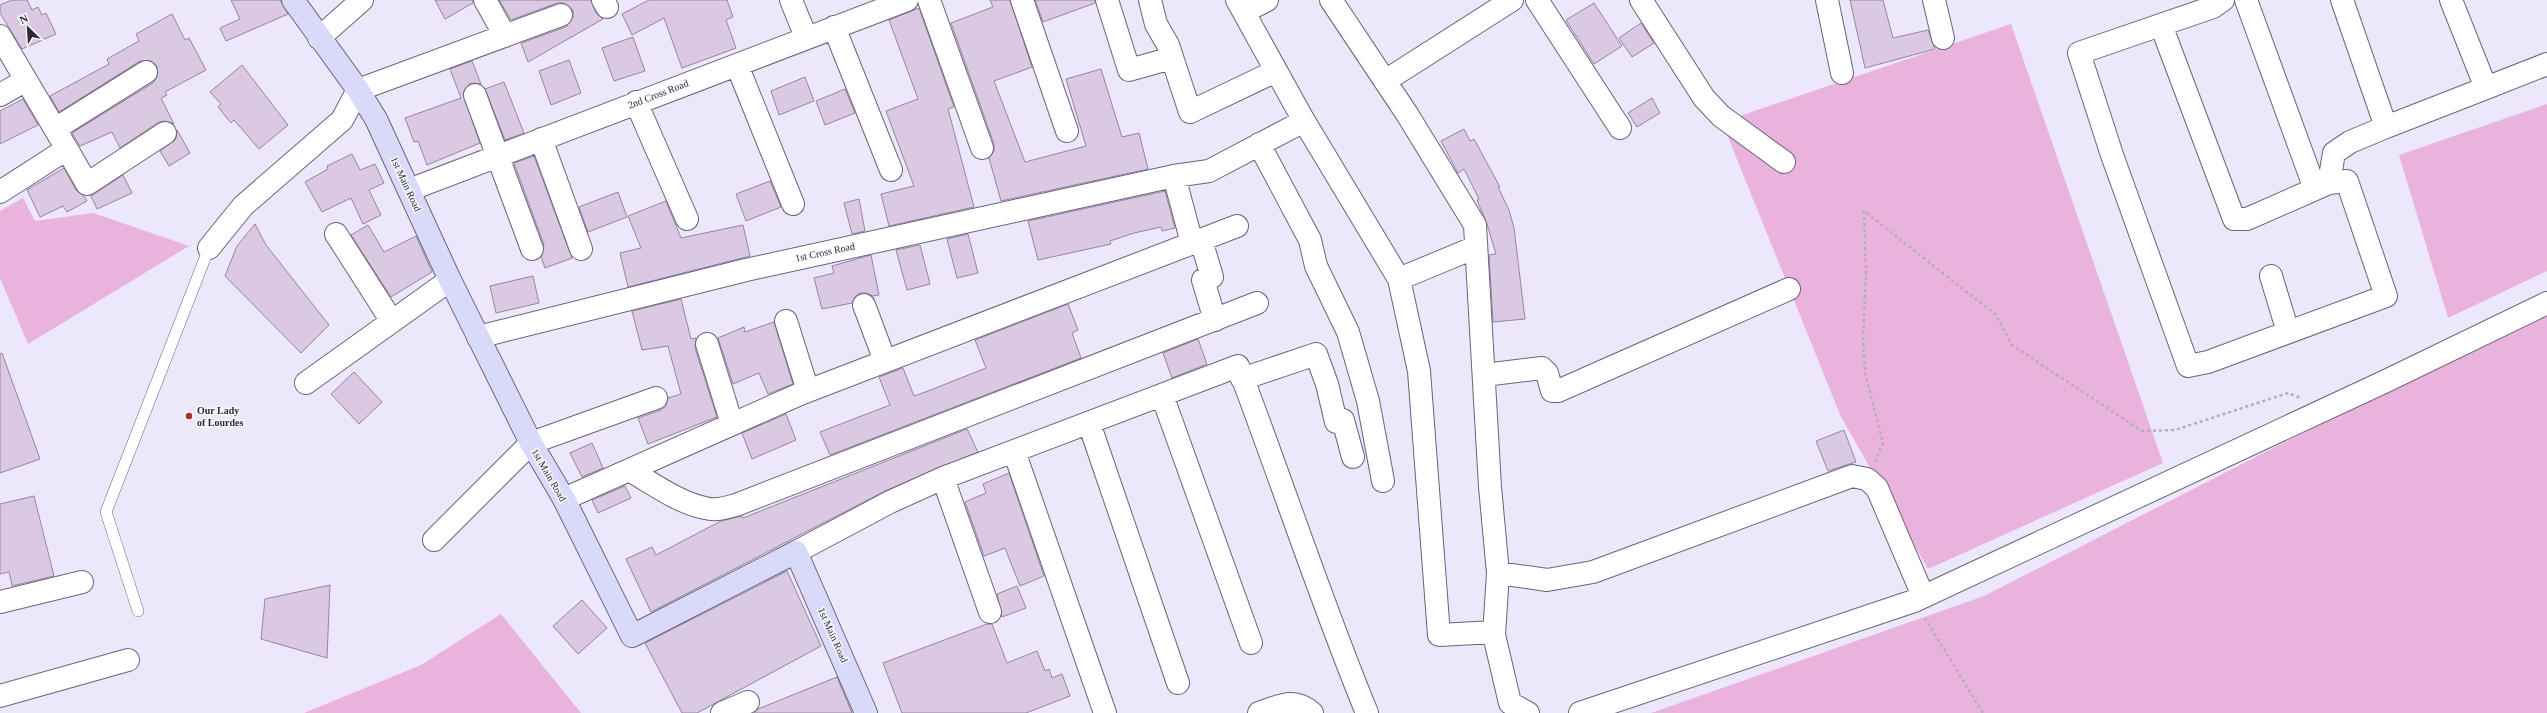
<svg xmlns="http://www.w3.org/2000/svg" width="2547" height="713" font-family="'Times New Roman',serif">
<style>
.green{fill:#e9b3dd}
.building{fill:#dbc8e3;stroke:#97859e}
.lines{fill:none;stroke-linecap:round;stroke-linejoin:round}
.lane-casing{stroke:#6a637d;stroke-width:12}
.street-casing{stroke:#6a637d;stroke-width:24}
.secondary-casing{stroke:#6a637d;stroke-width:24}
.path{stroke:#b2aebe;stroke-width:2.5;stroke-dasharray:3 3;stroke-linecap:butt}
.lane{stroke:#fff;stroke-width:11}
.street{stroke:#fff;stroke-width:22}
.secondary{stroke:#d9dafa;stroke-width:22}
.poi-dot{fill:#b6281c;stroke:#f8f7fd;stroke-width:1.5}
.labels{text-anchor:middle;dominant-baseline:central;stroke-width:3;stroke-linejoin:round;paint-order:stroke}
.street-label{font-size:10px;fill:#2c2935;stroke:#f8f7fd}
.poi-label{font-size:10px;font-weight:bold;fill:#2c2935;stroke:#f8f7fd;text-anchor:start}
</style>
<rect width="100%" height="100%" fill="#ece7fa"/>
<!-- green -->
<path class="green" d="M2011 24 2163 463 1928 569 1841 417 1722 122Z
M2547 104V271L2448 318 2399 155Z
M23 198 35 221 93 213 189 246 28 344 0 278V211Z
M2547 308V713H1651L1984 596Z
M501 614 581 713H304L421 665Z"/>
<!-- building -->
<path class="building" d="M12 0H27L32 10 38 7 42 15 46 13 56 34 22 49 0 13V5Z
M231 0H280L288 14 226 41 220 28 240 19Z
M435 0H473V3L445 19Z
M499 0H591L596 13 603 19 528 62 521 43 566 27 573 17V10L563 3H557L511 20Z
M649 0H727L733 17 726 20 736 48 682 68 664 18 632 35 622 14Z
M990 0H1010L1032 67 994 81 1025 162 1086 146 1066 79 1101 69 1122 137 1139 133 1148 169 1001 201 989 158 994 151V144L951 23 993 7Z
M1035 0H1095V3L1043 22Z
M1850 0H1883L1893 38 1928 30 1935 49 1865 68Z
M1594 3 1622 46 1594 64 1566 20Z
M919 8 954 107 948 109 974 207 889 226 881 194 914 186 886 111 918 99 889 20Z
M172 14 185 40 189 38 206 70 165 92 167 95 161 98 174 124 165 121 159 122 120 148 112 132 80 146 72 133 153 83 157 77V66L151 61H140L59 112 50 96 109 64 107 59 139 41 136 34Z
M1641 23 1654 43 1632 57 1619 38Z
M633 37 645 71 614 81 602 48Z
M569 60 581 93 551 105 539 71Z
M472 61 481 84 470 83 463 93 480 143 427 165 418 141 414 142 405 118 461 98 450 69Z
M242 65 288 125 259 149 234 120 231 123 218 107 221 104 210 92Z
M805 77 814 101 779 115 771 91Z
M504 82 524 133 505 140 485 89Z
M845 89 855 113 825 125 816 101Z
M1652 98 1660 113 1637 127 1628 113Z
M23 99 38 125 0 144V111Z
M1464 129 1470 141 1474 139 1500 187H1498L1509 210 1514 228 1525 319 1493 322 1489 255 1496 254 1487 224 1477 200 1479 199 1464 169 1458 173 1441 141Z
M177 130 190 153 169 166 160 151 176 139Z
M352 154 360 170 375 164 384 183 369 190 381 215 363 224 351 198 322 212 305 182 328 169 327 166Z
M534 156 572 258 545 268 541 257 544 245 514 163Z
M64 168 76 190 84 196 87 201 67 212 63 206 40 217 27 190Z
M123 175 132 193 97 209 91 196Z
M770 181 781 207 746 221 736 194Z
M1165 191 1175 228 1162 231 1161 227 1134 233 1110 241 1111 244 1038 260 1028 221Z
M618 192 627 217 588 232 579 207Z
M859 199 865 231 852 234 844 203Z
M666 201 681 238 743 225 750 256 628 287 620 253 641 248 628 216Z
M255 224 266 245 329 325 301 353 225 276 237 246Z
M368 225 384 252 416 236 432 272 391 297 351 235Z
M968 234 978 273 957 278 947 239Z
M920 245 930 284 907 290 896 250Z
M871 255 879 295 873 296 866 293H860L855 297 852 303 822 309 814 278 834 273 832 266Z
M533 276 539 303 496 313 490 286Z
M681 299 691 339 696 338 695 348 717 417 648 444 638 418 661 410 666 406 668 398 681 394 668 346 642 350 632 311Z
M1068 304 1078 330 1072 333 1081 358 830 455 820 432 890 405 879 377 903 368 914 396 928 391 986 368 975 340Z
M774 322 793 384 768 394 759 373 733 384 718 338 744 327 745 332Z
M1198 339 1207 364 1172 378 1163 353Z
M2 353 40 459 0 473V354Z
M354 372 382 402 359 424 331 394Z
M786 414 796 440 752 459 742 433Z
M967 429 978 452 885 491 651 612 626 559 652 547 656 555 721 521 742 516 743 518Z
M1844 430 1856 462 1828 471 1816 441Z
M592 443 603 468 582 477 570 453Z
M1009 473 1044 576 1020 586 1005 548 984 556 965 502 986 493 983 484Z
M625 486 631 498 598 513 592 500Z
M34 496 54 576 12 586 9 572 0 574V504Z
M787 571 821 646 697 713H682L645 643Z
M330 585 327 658 261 639 265 599Z
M1017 586 1026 608 1002 617 997 594Z
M582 600 607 628 578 654 553 626Z
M987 624H992L1007 663 1037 651 1045 671 1049 669 1052 678 1062 674 1070 696 1026 713H902L883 663Z
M837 677 852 713H754L758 709Z"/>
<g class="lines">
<!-- lane casing -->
<g class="lane-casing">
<path id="lane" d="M138 611 106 512 209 248"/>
</g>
<!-- street casing -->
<g class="street-casing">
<path id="street" d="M485 0 505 36
M603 0 607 7
M791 0 806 37
M929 0 982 148
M1022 0 1067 131
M1107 0 1129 70 1172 58
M1150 0 1156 24 1168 45 1190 112 1276 71
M1237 0 1304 121 1399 279 1419 371 1439 635 1494 632
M1331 0 1407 114 1475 225 1490 487 1498 573 1494 635 1510 703 1528 713
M1537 0 1620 128
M1641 0 1704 98 1721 116 1784 162
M1827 0 1842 73
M1934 0 1943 38
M2246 0 2315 189
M2342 0 2386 127 2486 88
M2451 0 2486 88 2547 64
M1244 12 1267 0
M2161 25 2234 219H2247L2329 183 2347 181 2386 296 2208 362 2188 366 2112 155 2079 53 2213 7 2223 0
M834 27 891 170
M0 36 68 151 56 156 0 192
M319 38 362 0
M737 65 793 204
M1385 81 1512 0
M0 95 26 80
M475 95 532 249
M636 102 687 219
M55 129 146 72
M541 139 581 249
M1259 144 1310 240 1316 266 1348 332 1368 401 1383 481
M68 151 87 184 165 133
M1174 176 1192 243
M2329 183 2334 153 2350 142 2386 127
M409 190 907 0
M336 234 391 320
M1201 240 1212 277 1203 280 1215 320
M209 248 243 206 342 120 358 90 561 15
M2271 276 2288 332
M1399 279 1476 247
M864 305 885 361
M786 321 808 391
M478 337 746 270 1174 176 1209 171 1304 121
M707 344 732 424
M1484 375 1542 368 1547 373 1552 391H1558L1789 289
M1242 379 1316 354 1327 384 1336 422 1343 420 1353 457
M306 383 450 280
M1162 395 1251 643
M1089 423 1178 683
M1014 451 1105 713
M629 470C652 483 679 503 705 508 716 511 725 508 736 505L1257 303
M943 478 990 612
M564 499 800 394 1237 226
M434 540 531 443 656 398
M796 552 890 502 943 478 1238 366C1282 481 1320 599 1367 713
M1498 573 1547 580 1593 572 1852 476 1867 479 1877 488 1923 596
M0 602 82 582
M0 696 128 660
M722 713 748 702
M1259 713C1280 706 1294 697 1312 713
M1580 713 1914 601 2386 381 2547 303"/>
</g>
<!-- secondary casing -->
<g class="secondary-casing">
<path id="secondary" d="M293 0 358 90 376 119 450 280 531 443 564 499 632 636 796 552 866 713"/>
</g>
<!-- path -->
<path class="path" d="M1875 462 1883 443 1865 373 1863 341 1866 272 1864 211 1996 315 2012 345 2142 431 2175 430 2288 393 2301 398
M1925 618 1983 713"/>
<!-- lane -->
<use href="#lane" class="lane"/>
<!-- street -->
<use href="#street" class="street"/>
<!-- secondary -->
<use href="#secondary" class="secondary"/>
</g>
<!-- markers -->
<circle class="poi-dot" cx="189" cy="416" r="4"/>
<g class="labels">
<!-- street labels -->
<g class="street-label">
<text transform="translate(658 94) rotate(-21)">2nd Cross Road</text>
<text transform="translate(406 184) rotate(65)">1st Main Road</text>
<text transform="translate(825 252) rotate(-12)">1st Cross Road</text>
<text transform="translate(549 475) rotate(60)">1st Main Road</text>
<text transform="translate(833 635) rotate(66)">1st Main Road</text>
</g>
<!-- poi labels -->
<g class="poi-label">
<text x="197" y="410">Our Lady<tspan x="197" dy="12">of Lourdes</tspan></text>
</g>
</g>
<!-- north arrow -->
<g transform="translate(28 28) rotate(335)" stroke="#f8f7fd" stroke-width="3" paint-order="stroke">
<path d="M0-3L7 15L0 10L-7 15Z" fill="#2c2935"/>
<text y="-6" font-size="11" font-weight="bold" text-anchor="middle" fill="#2c2935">N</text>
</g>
</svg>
